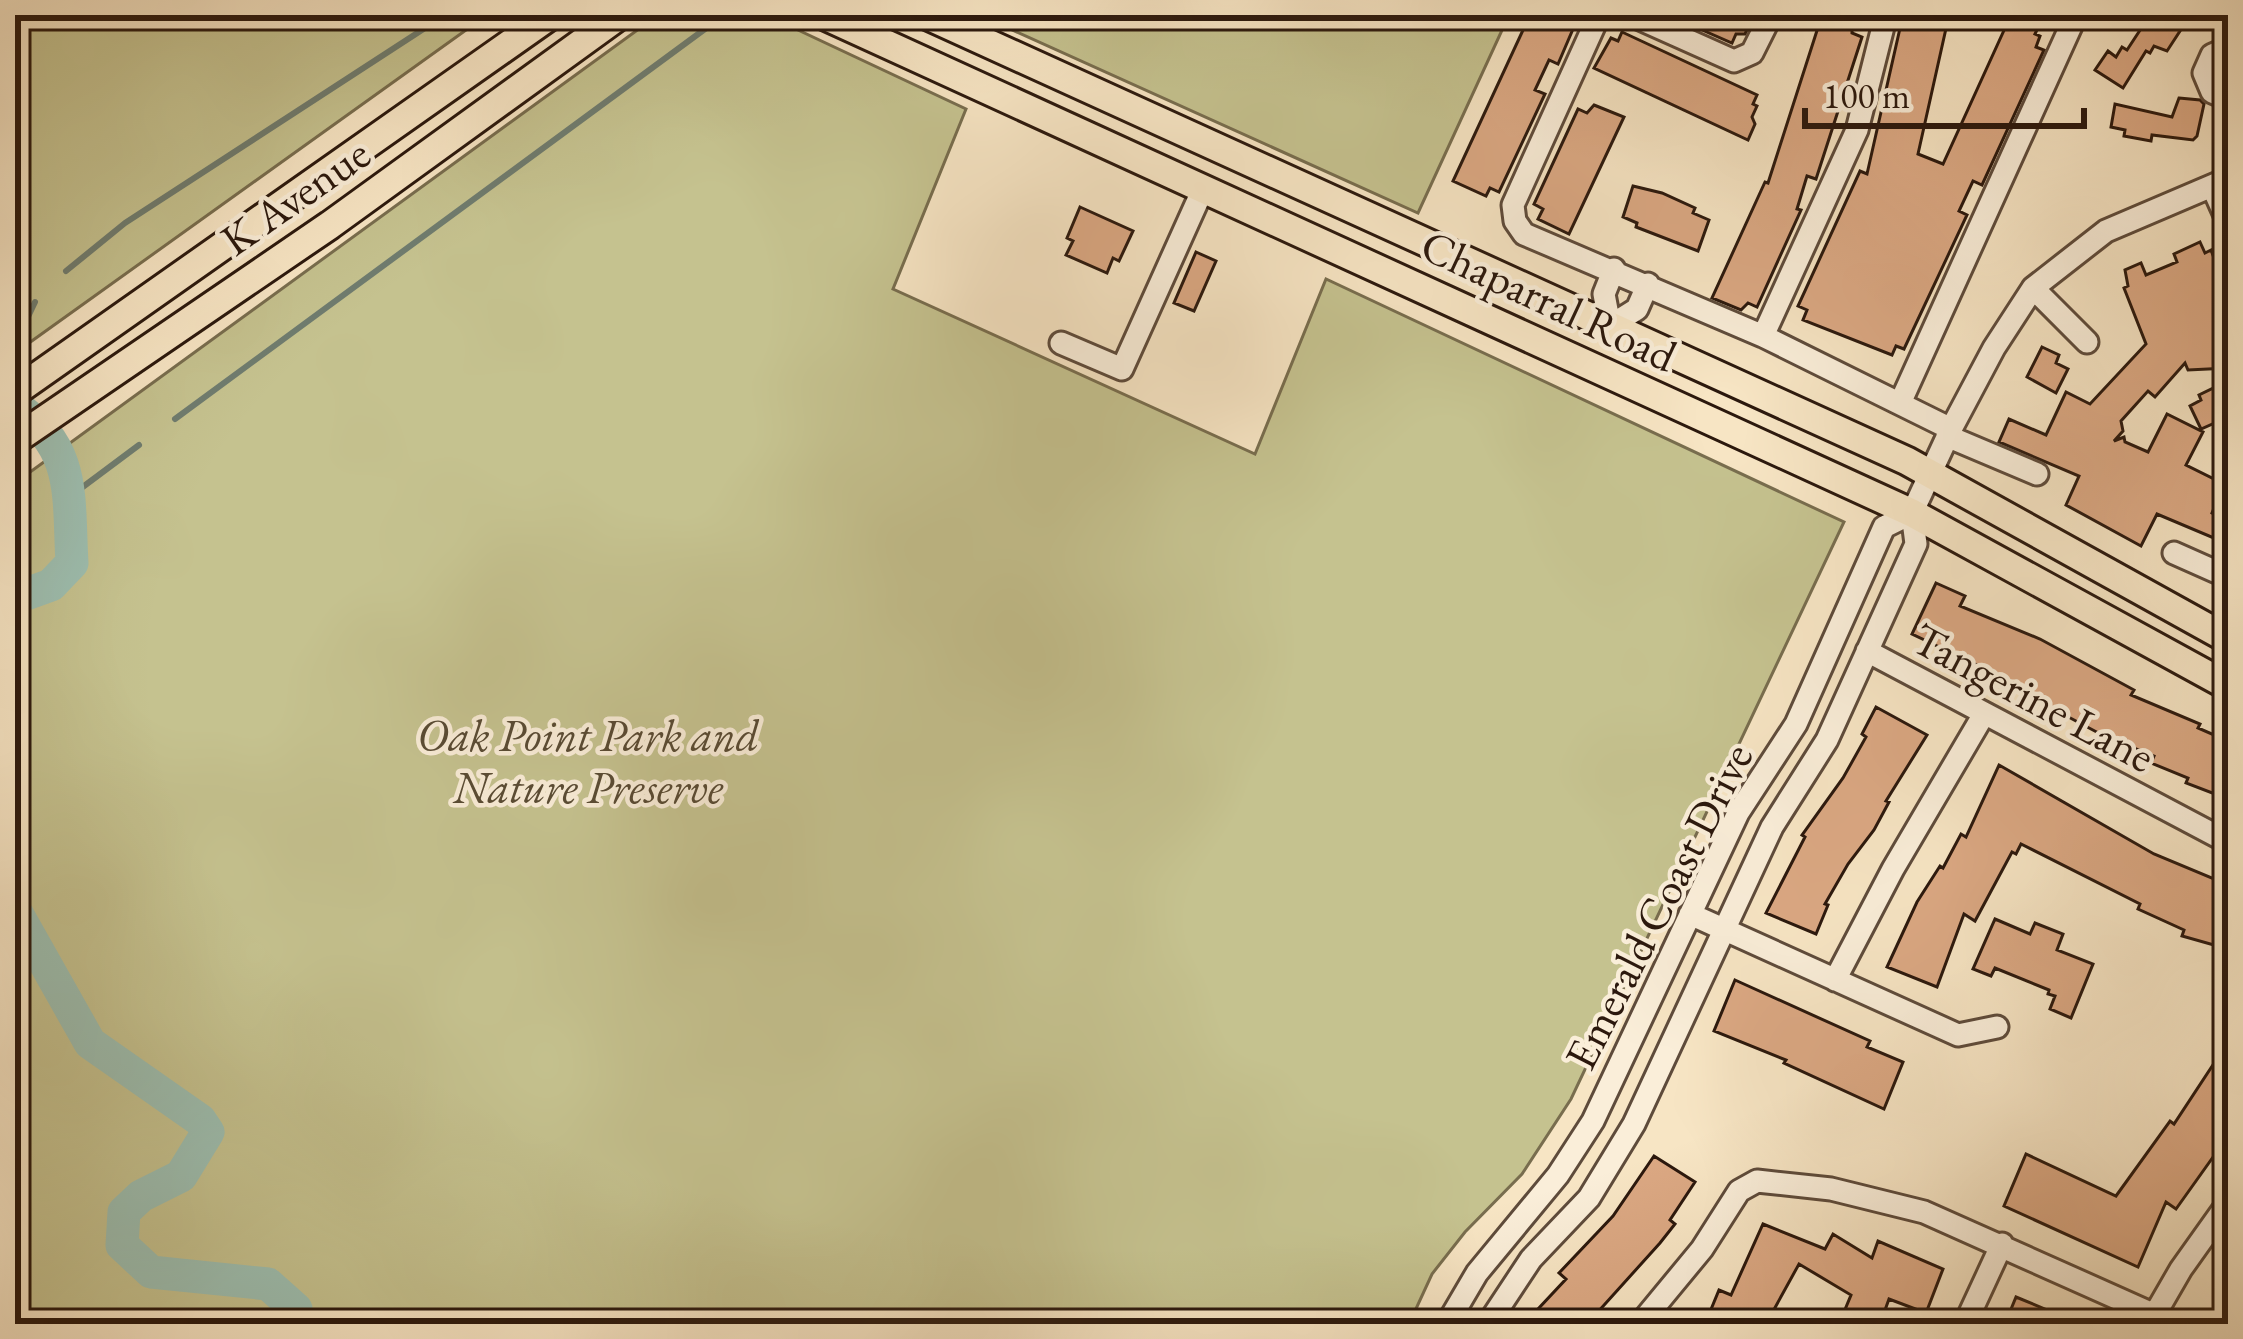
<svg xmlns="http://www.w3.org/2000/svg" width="2243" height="1339" font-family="'EB Garamond',serif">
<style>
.green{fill:#c5c28f;stroke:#786d4e;stroke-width:3}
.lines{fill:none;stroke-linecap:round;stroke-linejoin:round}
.stream{stroke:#6f7c6f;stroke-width:6}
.river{stroke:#9dbfb1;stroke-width:33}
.building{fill:#dba883;stroke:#2b180d;stroke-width:3}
.minor-casing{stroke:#5e4b3b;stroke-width:27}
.major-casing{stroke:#2b180d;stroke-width:33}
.minor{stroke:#faeed9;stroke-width:21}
.major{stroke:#f7e5c4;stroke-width:27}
.labels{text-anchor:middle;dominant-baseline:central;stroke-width:9;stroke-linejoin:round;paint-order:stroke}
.street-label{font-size:45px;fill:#2b180d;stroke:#faeed9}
.park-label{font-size:45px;font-style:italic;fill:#594b34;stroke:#faeed9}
</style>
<rect width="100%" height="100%" fill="#f7e5c4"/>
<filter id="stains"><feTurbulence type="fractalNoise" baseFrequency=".00167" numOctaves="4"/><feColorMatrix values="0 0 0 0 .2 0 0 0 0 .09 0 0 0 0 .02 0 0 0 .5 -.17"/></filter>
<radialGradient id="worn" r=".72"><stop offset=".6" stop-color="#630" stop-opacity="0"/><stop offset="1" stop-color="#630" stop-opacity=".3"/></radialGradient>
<!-- green -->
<path class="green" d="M15 15H487L15 353Z
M658 15H766L966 109 893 289 1255 454 1326 279 1844 522 1571 1099 1522 1174 1465 1232 1432 1274 1409 1324H15V483Z
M979 15H1509L1418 213Z"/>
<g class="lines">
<!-- stream -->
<path class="stream" d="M66 271 125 223 445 15
M15 344 35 302
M175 419 724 15
M68 498 139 445"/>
<!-- river -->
<path class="river" d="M15 406C77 448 68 496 72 563L51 585 15 598
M15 910 90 1043 200 1120 208 1132 181 1176 141 1196 124 1212 122 1245 151 1272 268 1284 296 1309V1324"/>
</g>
<!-- building -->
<path class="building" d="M1530 15H1579L1558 64 1549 60 1535 90 1545 94 1499 192 1490 188 1486 196 1453 181Z
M1668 15H1754L1745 34H1736L1732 43Z
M1822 15 1852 25V33L1862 37 1816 179 1807 176 1797 209 1801 210 1757 307 1748 303 1741 310 1712 298 1765 182 1768 183Z
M1903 15H1949L1918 154 1943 164 2011 15H2044L2035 34 2040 36 2036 47 2044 50 1982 185 1973 181 1959 211 1967 215 1904 349 1896 346 1892 355 1803 320 1807 310 1798 306 1860 171 1867 174Z
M2150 15 2180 31 2167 51 2154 46 2150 53 2146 51 2123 88 2095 70 2108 51 2116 57 2122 47 2127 50Z
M1622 32 1757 95 1753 104 1757 106 1752 117 1755 124 1748 140 1594 68 1611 38 1618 41Z
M2179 98 2200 100 2204 104 2197 136 2193 140 2152 135 2151 141 2124 136 2125 130 2111 127 2115 104 2172 117Z
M1594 105 1624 117 1569 234 1538 219 1543 209 1534 204 1578 109 1587 113Z
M1633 186 1662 193 1695 208 1693 213 1709 220 1698 251 1636 227 1637 223 1623 217Z
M1080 207 1133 231 1119 261 1113 258 1107 273 1066 255 1073 241 1067 238Z
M2200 242 2205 253 2211 250 2228 296V306L2223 308 2228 321V368L2188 370 2185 363 2155 397 2148 391 2121 421 2123 431 2114 441 2124 437 2125 442 2148 452 2167 414 2203 432 2186 465 2224 484 2212 513 2228 521V544L2157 514 2141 546 2066 505 2079 476 1999 442 2009 419 2046 435 2066 392 2090 404 2146 344 2124 288 2128 286 2125 270 2141 263 2146 275 2177 262 2174 254Z
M1196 252 1216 261 1194 311 1174 303Z
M2042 347 2059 355 2056 363 2068 369 2056 393 2027 377Z
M2228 381V417L2201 429 2190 406 2201 400 2199 395Z
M1936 583 1965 596 1960 606 2040 639 2134 690 2131 695 2200 724 2198 728 2228 741V799L2186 783 2188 778 2151 763 2154 756 2106 737 2012 687 2015 683 1912 634Z
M1876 707 1927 735 1886 801 1889 802 1874 830 1848 864 1825 904 1828 905 1816 934 1766 913 1805 837 1802 835 1843 778 1866 737 1862 734Z
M1999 765 2154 854 2224 883 2216 902 2228 907V949L2182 936 2184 930 2138 909 2140 904 2021 844 2016 854 2012 852 1975 921 1964 914 1937 987 1887 967 1917 902 1940 866 1943 868 1961 834 1966 837Z
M1995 919 2030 934 2035 923 2063 934 2057 950 2093 964 2071 1018 2050 1009 2055 996 2048 994 2049 990 1995 968 1991 976 1973 969Z
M1735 980 1870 1041 1867 1047 1903 1062 1884 1109 1784 1063 1786 1060 1714 1031Z
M2228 1042V1136L2176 1209 2166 1202 2138 1267 2004 1206 2026 1154 2116 1196 2170 1121 2174 1124Z
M1654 1156 1695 1182 1670 1220 1675 1224 1660 1243 1587 1324H1524L1566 1279 1559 1273 1613 1216Z
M1763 1224 1825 1249 1833 1234 1872 1258 1878 1241 1943 1269 1926 1313 1889 1299 1880 1324H1839L1851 1295 1799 1264 1766 1324H1705L1719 1290 1731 1295Z
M2016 1297 2045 1309 2077 1324H2005Z"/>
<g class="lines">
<!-- minor casing -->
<g class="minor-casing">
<path id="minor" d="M1599 15 1513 205 1515 221 1524 234 1763 336 1951 429
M1631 15 1734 61 1752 53 1771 15
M2228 48 2212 55 2204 73 2212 92 2228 99
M2212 186 2228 222
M1614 269 1604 294 1610 326 1637 309 1648 284
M2033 288 2087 342
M1763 336 1857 130 1886 15
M1061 343 1122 369 1203 189
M1901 401 2076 15
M1947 436 2037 474
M2174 553 2228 577
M1867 651 2228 842
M1690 914 1958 1035 1997 1027
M1835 980 1893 869 1984 714
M2155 1314 2181 1269 2228 1203
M1447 1324 1477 1273 1558 1175 1593 1121 1738 813 1796 724 1884 527 1912 513
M1488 1324 1531 1259 1589 1198 1634 1124 1772 827 1827 740 1916 544 1912 513 1951 429 1994 348 2033 288 2106 231 2228 179
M1640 1324 1702 1249 1739 1191 1757 1181 1831 1189 1924 1212 2175 1324
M1965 1324 2002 1244"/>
</g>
<!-- major casing -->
<g class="major-casing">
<path id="major" d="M823 15 1912 513 2228 686
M926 15 1907 461 2228 639
M15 392 551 15
M15 440 330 225 620 15"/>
</g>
<!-- minor -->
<use href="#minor" class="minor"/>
<!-- major -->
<use href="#major" class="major"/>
</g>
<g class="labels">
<!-- street labels -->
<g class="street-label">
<text transform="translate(295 196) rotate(-35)">K Avenue</text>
<text transform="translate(1549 300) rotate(25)">Chaparral Road</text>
<text transform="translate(2034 697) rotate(28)">Tangerine Lane</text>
<text transform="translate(1658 906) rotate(-63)">Emerald Coast Drive</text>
</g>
<!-- park labels -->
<g class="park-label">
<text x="588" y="735">Oak Point Park and<tspan x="588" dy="52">Nature Preserve</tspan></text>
</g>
</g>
<!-- margin -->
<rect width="2243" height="1339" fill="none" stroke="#f7e5c4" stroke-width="60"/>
<rect x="18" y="18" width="2207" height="1303" fill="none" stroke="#2b180d" stroke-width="6"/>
<rect x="30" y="30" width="2183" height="1279" fill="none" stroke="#2b180d" stroke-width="3"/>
<!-- scale -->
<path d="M1805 108v18h279v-18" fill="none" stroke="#2b180d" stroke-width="6"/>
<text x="1823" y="108" font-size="36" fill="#2b180d" stroke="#faeed9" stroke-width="9" paint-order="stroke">100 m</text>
<rect width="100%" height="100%" filter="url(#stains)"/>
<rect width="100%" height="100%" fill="url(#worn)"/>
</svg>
